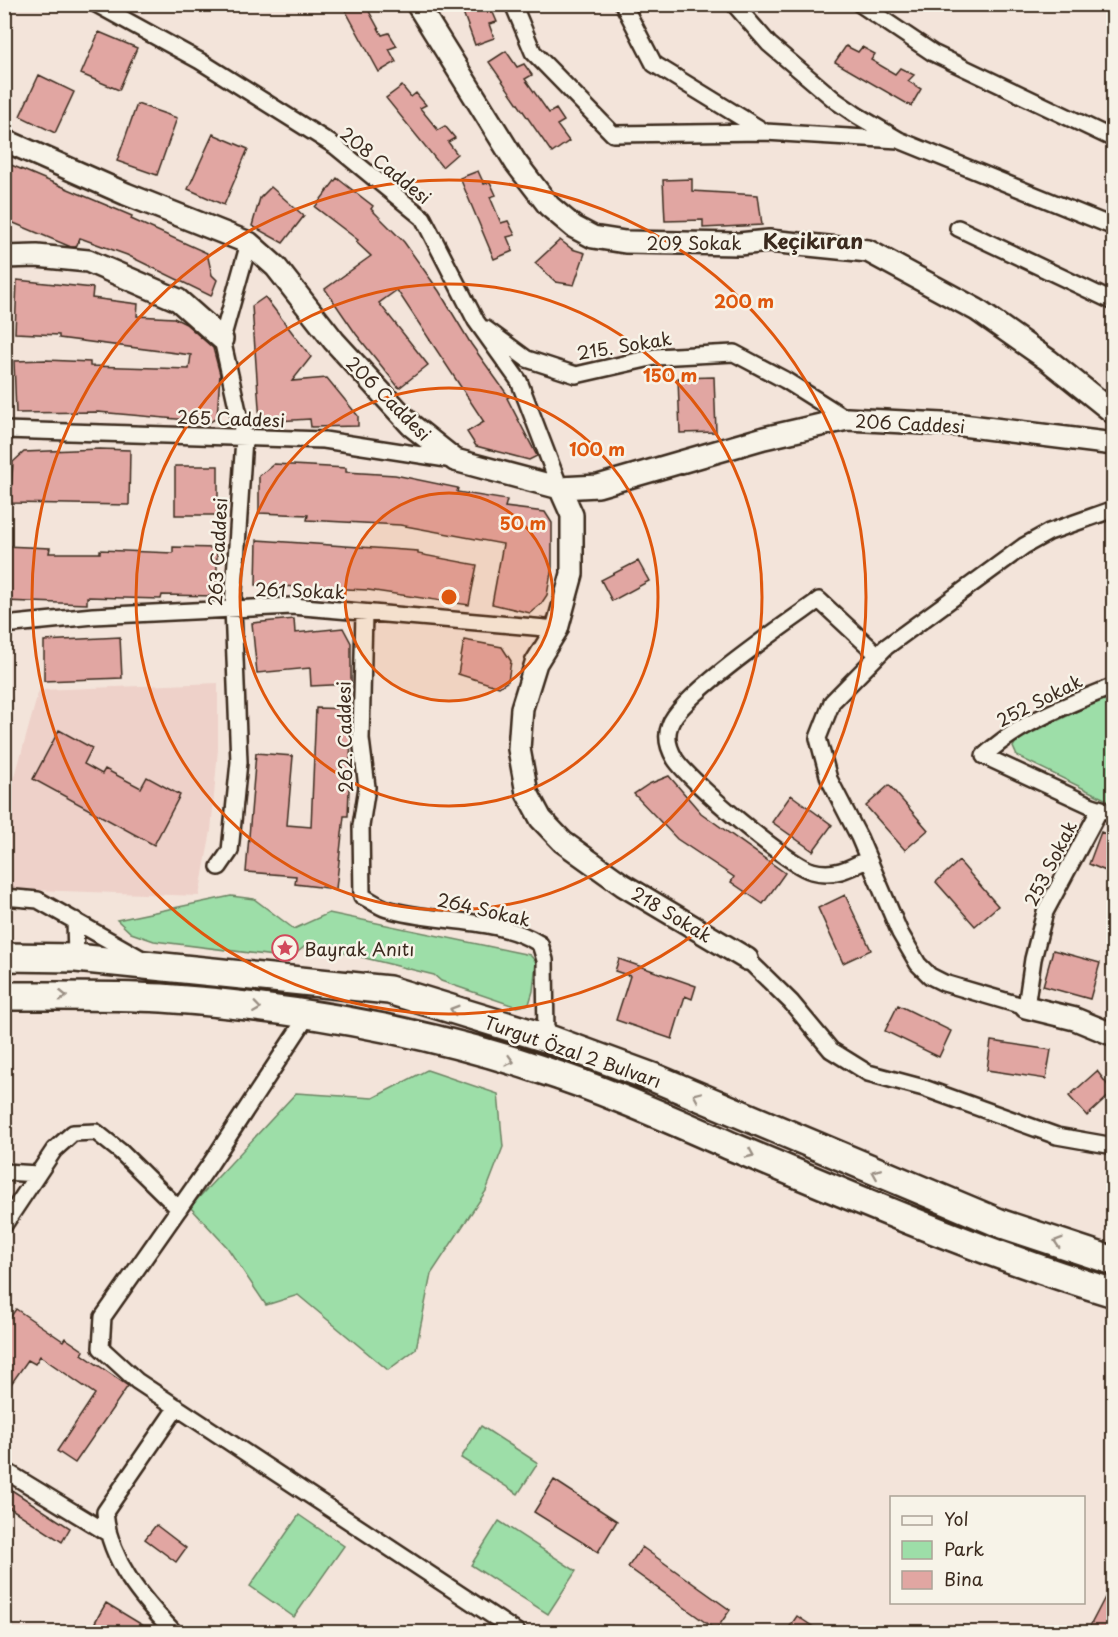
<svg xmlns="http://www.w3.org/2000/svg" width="1118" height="1637" font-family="'Playpen Sans',sans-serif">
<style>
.built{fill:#eed1c9}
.green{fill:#9ddea8;stroke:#6c8463;stroke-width:1.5}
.building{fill:#e1a6a2;stroke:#3b2a1e;stroke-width:1.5}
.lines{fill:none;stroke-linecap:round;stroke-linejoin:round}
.street-casing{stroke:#3b2a1e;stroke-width:20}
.secondary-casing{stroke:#3b2a1e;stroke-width:26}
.highway-casing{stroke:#3b2a1e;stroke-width:32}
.street{stroke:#f7f3e8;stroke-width:15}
.secondary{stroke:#f7f3e8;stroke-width:21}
.highway{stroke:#f7f3e8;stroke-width:27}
.oneway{stroke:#998e83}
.ring{fill:none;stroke:#df570d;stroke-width:3}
.labels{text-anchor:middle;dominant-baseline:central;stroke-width:5;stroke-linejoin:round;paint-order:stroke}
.street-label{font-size:18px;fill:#3b2a1e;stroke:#f7f3e8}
.poi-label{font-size:18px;fill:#3b2a1e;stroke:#f7f3e8;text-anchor:start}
.quarter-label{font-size:21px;font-weight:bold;fill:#3b2a1e;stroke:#f7f3e8}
.centre{fill:#df570d;stroke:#f7f3e8;stroke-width:3}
.ring-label{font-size:18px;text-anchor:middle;font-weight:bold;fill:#df570d;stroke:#f7f3e8;stroke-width:5;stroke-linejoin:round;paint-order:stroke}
</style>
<rect width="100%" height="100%" fill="#f3e4da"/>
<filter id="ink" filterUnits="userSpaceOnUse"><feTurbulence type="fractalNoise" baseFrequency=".0167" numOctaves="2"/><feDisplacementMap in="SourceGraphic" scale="12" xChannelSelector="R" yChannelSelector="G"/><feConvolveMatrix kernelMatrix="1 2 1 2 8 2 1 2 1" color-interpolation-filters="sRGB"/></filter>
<g filter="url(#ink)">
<!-- built -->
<path class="built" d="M4 267 10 268 7 416H5Z
M218 683V749L211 831 199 896 7 889 5 812 39 690Z"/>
<!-- green -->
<path class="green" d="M1113 694V803L1017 756 1013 747 1017 740Z
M231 896 254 899 294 929 329 913 530 955 536 962 533 991 529 1004 517 1007 441 981 434 975 308 944 290 958 154 941 131 933 117 920Z
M427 1070 498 1094 503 1147 486 1191 431 1274 416 1349 388 1370 298 1295 266 1305 227 1247 190 1207 296 1093 373 1098Z
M481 1426 538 1463 518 1494 461 1458Z
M299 1515 344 1546 294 1617 250 1586Z
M499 1521 576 1571 548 1614 471 1565Z"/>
<!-- building -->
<path class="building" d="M342 4H365L382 35 389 33 397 46 389 49 396 62 379 72Z
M460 4H481L483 9 491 8 497 22 489 24 494 38 475 45Z
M99 32 137 48 119 90 81 74Z
M846 46 858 52 862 47 875 54 871 60 895 74 900 68 914 75 908 81 921 89 911 106 835 62Z
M506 51 517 67 524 64 532 75 525 79 549 113 556 109 564 121 557 125 569 141 552 153 489 62Z
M39 75 74 92 55 133 20 116Z
M402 86 411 97 416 93 426 105 420 108 438 130 445 126 455 138 448 142 457 154 442 167 386 98Z
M137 104 177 118 157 175 117 161Z
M213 134 248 149 224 205 188 189Z
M4 162 132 216 131 219 207 253 212 275 217 280 211 296 127 255 80 238 76 247H71L4 219Z
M478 171 484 184 490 182 496 195 490 197 501 223 508 221 515 235 507 237 513 251 494 259 460 178Z
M337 178 373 206 371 209 404 242 439 291 471 344 509 397 507 398 537 456 529 460 476 446 467 432 484 422 397 290 379 303 428 365 399 388 356 334 325 289 371 256 356 242 358 240 315 207Z
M692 179V191L758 195 762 225 703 228V220L665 221 663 180Z
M271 187 304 216 283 243 252 226 260 198Z
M560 240 572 249 585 253 574 285 556 282 535 263Z
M17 280 93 288 92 298 138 304 137 316 174 318 186 324 213 348 220 374 217 418 210 422 98 412 16 413 14 361 46 360 90 362V366L189 369 191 355 59 338V335L15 333Z
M265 297 311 357 292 381 327 378 358 416V426L311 427 310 419 260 422 252 306Z
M714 377 716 432 680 433 678 378Z
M99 449 130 450 129 505 10 503 13 462 24 452Z
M274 464 346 468V472L395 475 458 488 457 492 507 500 505 507 545 512 552 523V567L547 595 541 604 530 613 492 604 503 544 400 525 307 520 308 515 259 513V476Z
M175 466H218V515H175Z
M257 540 418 551V554L477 565 469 605 368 590 256 585Z
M4 546 50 548 49 553H100V550L173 553V547L217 548V596L162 595 161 599 87 597V604L4 601Z
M638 561 649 581 612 601 601 580Z
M294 619 295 633 343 628 351 643V684L311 686 310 668 257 673 252 623Z
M120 637 122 678 44 681V641Z
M464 640 502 647 511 661 508 681 499 687 458 674Z
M316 708 352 709 348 816H344L336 889 295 884 296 876 246 872 256 753 293 756 287 825 311 827Z
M59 730 92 748 84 764 102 774 105 769 141 788 147 777 180 795 154 845 33 779Z
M669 776 701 813 785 873 763 904 731 882 734 877 677 839 634 794 649 784Z
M889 785 928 830 905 850 866 806Z
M791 795 832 825 813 851 772 822Z
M1101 832 1113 837V874L1089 864Z
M959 861 998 906 975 926 936 882Z
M845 895 871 950 843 963 818 908Z
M1053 950 1100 963 1090 999 1043 986Z
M619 959 696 986 692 999 685 996 672 1039 616 1020 630 976 615 971Z
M898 1005 951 1031 939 1057 885 1031Z
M991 1041 1051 1050 1046 1079 987 1070Z
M1097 1071 1113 1092 1087 1116 1069 1096Z
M16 1309 63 1341 65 1338 84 1351 82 1354 128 1386 75 1463 57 1451 95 1394 40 1356 35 1364 28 1360 4 1394V1326Z
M554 1480 617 1521 598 1552 534 1512Z
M4 1485 70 1528 62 1542 4 1504Z
M156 1525 186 1548 176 1562 145 1539Z
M642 1547 730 1610 716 1630 628 1567Z
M1113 1582V1632H1087Z
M106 1603 154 1632H113L95 1622Z
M797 1616 821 1632H786Z"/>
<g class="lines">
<!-- street casing -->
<g class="street-casing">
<path id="street" d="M96 4 200 61 335 146 423 218 476 321 519 381 560 488
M513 4 533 52 613 134 765 132 899 140
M623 4 654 64 765 132
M734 4 769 44 836 101 858 116 899 140 1114 227
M860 4 933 53 1114 139
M958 228 1114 302
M486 329 527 359 576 375 655 357 734 353 785 380 847 419
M4 430 324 440 453 460
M364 613 361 739 367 787 361 826 362 896C370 900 378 906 387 909 435 924 496 916 540 944L545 960 546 1038
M4 625 93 616 292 606 557 629
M1114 686C1070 704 1018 723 984 756L1092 806 1114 813
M1100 809 1045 912 1033 959 1026 1007 944 983 930 976 918 964 900 933 859 837 829 779 818 738 832 702 886 647 1024 546 1049 532 1114 509
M868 859C849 869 833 877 812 871 788 865 689 781 675 759 669 749 665 737 670 725 679 696 790 621 819 600L878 655
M219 867 230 851 239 762 233 607 244 438 222 339 249 243
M4 897 38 900 142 959
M75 920 76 958
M747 959 791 1002 831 1050 868 1073 924 1088 1057 1136 1114 1146
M308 1015 211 1163 103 1317 101 1348 137 1381 517 1632
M4 1172 38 1174
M4 1225 54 1150 73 1133 96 1132 121 1152 179 1209
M4 1470 106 1532
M174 1632C142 1599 109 1561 105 1512L177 1407"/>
</g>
<!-- secondary casing -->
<g class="secondary-casing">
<path id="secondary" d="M417 4 516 163 549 206 574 227 593 237 625 242 739 244 769 241 868 251 977 310 1048 360 1114 413
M4 140 126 194 249 243 276 267 334 341 411 425 455 460 560 488 598 486 764 438 847 419 962 425 1114 444
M4 257 37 256 88 261 178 300 222 339
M560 488 572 515V574L557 629 536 663 522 708 519 749 527 793 541 819 563 842 623 885 747 959
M1026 1007 1075 1019 1114 1035"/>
</g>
<!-- highway casing -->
<g class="highway-casing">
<path id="highway" d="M4 957 76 958 389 990 546 1038 655 1078 1002 1224 1114 1261
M4 996C57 996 110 995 162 998 289 1007 418 1029 539 1069 605 1090 669 1119 733 1147 858 1199 983 1254 1114 1293"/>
</g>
<!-- street -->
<use href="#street" class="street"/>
<!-- secondary -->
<use href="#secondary" class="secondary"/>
<!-- highway -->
<use href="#highway" class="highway"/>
</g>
<!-- one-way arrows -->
<defs><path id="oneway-chevron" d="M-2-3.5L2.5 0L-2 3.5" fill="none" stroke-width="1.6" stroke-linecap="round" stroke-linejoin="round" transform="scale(1.5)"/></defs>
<g class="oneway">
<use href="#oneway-chevron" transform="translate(63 996) rotate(1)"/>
<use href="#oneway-chevron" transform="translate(257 1008) rotate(8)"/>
<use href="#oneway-chevron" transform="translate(454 1010) rotate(-163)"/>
<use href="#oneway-chevron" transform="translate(510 1061) rotate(16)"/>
<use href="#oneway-chevron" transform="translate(697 1096) rotate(-157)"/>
<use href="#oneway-chevron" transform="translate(750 1154) rotate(23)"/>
<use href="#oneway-chevron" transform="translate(876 1173) rotate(-157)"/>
<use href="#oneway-chevron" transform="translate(1058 1242) rotate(-162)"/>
</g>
</g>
<!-- distance rings -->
<circle cx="449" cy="597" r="104" fill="#df570d" fill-opacity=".12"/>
<g class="ring">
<circle cx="449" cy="597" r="104"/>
<circle cx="449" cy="597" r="209"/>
<circle cx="449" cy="597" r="313"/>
<circle cx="449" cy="597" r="417"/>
</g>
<!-- icons -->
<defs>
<g id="sight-ring" transform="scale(1.35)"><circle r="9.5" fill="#f7f3e8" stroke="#d1495b" stroke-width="1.5"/><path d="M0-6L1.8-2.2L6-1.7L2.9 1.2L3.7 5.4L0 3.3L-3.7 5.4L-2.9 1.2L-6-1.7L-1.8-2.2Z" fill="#d1495b"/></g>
</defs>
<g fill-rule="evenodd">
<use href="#sight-ring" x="285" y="948"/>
</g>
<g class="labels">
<!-- street labels -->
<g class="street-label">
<text transform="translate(386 165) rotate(39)">208 Caddesi</text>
<text x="694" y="242">209 Sokak</text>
<text transform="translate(624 345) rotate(-9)">215. Sokak</text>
<text transform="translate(389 398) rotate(45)">206 Caddesi</text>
<text transform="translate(231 418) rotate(2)">265 Caddesi</text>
<text transform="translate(910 423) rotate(3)">206 Caddesi</text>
<text transform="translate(217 552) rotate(-87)">263 Caddesi</text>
<text transform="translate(300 590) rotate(2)">261 Sokak</text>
<text transform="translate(1039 700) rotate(-27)">252 Sokak</text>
<text transform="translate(344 737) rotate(-91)">262. Caddesi</text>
<text transform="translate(1050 863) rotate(-63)">253 Sokak</text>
<text transform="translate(484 909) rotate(13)">264 Sokak</text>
<text transform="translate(672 914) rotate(31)">218 Sokak</text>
<text transform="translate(573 1051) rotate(19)">Turgut Özal 2 Bulvarı</text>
</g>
<!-- poi labels -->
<g class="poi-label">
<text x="304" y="948">Bayrak Anıtı</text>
</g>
<!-- quarter labels -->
<g class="quarter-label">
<text x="813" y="240">Keçikıran</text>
</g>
</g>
<circle cx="449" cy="597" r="9" class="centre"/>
<g class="ring-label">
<text x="744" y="308">200 m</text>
<text x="670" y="382">150 m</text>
<text x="597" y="456">100 m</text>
<text x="523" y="530">50 m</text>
</g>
<!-- margin -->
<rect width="1118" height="1637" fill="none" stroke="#f7f3e8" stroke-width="24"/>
<rect x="12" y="12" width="1094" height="1613" fill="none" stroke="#3b2a1e" stroke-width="2" filter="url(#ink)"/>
<!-- legend -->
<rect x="890" y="1496" width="195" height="108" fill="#f7f3e8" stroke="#aca397" stroke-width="1.5"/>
<rect x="902" y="1516" width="30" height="9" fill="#f7f3e8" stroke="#aca397" stroke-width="1.5"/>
<text x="944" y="1526" font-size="18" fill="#3b2a1e">Yol</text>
<rect x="902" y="1541" width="30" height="18" fill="#9ddea8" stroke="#aca397" stroke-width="1.5"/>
<text x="944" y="1556" font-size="18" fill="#3b2a1e">Park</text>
<rect x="902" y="1571" width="30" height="18" fill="#e1a6a2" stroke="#aca397" stroke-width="1.5"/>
<text x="944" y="1586" font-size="18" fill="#3b2a1e">Bina</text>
</svg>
